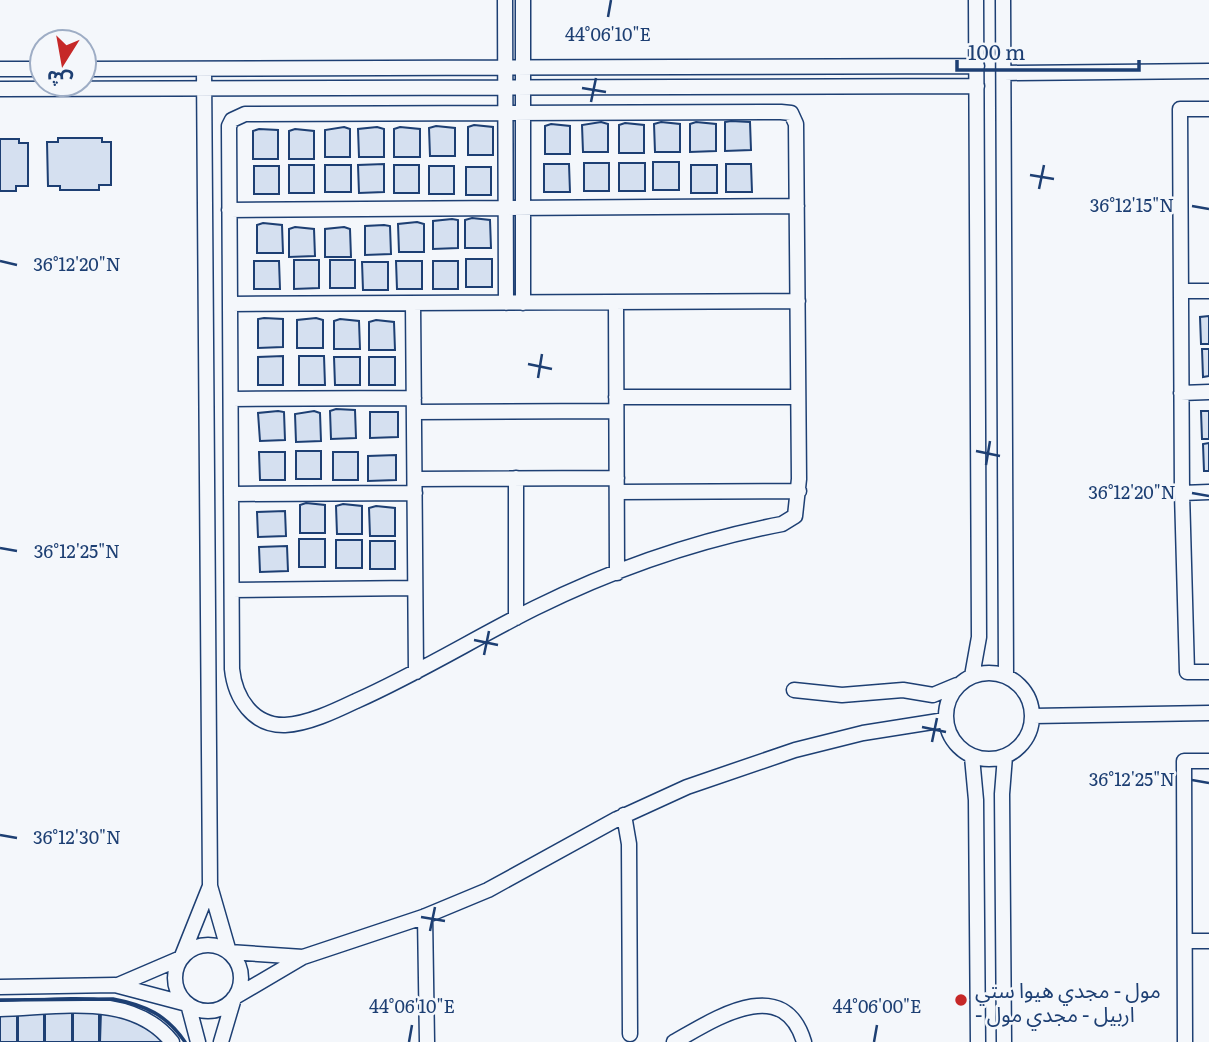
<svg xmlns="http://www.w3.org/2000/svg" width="1209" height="1042" font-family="Literata,'Noto Sans Arabic',serif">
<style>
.building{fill:#d5e0f0;stroke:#1d3f73;stroke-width:2}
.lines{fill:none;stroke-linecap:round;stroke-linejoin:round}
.minor-casing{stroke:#1d3f73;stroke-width:17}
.minor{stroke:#f4f7fb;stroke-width:14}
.wall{stroke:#1d3f73;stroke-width:3.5}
.ticks{fill:none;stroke:#1d3f73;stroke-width:2.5}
.poi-dot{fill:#c62828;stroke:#f4f7fb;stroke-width:2.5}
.labels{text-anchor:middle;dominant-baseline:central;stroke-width:5;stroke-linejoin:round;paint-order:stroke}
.poi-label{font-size:21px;fill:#1d3f73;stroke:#f4f7fb;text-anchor:start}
.ticks-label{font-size:18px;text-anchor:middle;fill:#1d3f73;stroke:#f4f7fb;stroke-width:5;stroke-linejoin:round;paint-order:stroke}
</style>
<rect width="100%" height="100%" fill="#f4f7fb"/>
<!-- building -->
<path class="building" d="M731 121 750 122 751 150 725 151V122Z
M601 122 608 124V152H583L582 125Z
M661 122 680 124V152H655L654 124Z
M696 122 716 124V151L690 152V124Z
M625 123 644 125V153H619V125Z
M551 124 570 126V154H545V126Z
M474 125 493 127V155H468V127Z
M436 126 455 128V156H430L429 128Z
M344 127 350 129V157H325V130Z
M377 127 384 129V157H359L358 129Z
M400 127 420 129V157H394V129Z
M259 129 278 130V159H253V131Z
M295 129 314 131V159H289V131Z
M58 138H102V142H111V185H99V190H60V186H48L47 142H58Z
M0 139H19V143H28V186H16V191H0Z
M653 162H679V190H653Z
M584 163H609V191H584Z
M619 163H645V191H619Z
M384 164V192L359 193 358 165Z
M544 164H569L570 192H544Z
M726 164H751L752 192H726Z
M289 165H314V193H289Z
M325 165H351V192H325Z
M394 165H419V193H394Z
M691 165H717V193H691Z
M254 166H279V194H254Z
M429 166H454V194H429Z
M466 167H491V195H466Z
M472 218 490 220 491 248H465V220Z
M452 219 458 220V248L433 249V221Z
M417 222 424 224V252H399L398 224Z
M263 223 282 225 283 253H257V225Z
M384 225 390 226 391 254 365 255V226Z
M295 227 314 229 315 256 289 257V229Z
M344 227 350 229 351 257H325V229Z
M466 259H492V287H466Z
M294 260H319V288L294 289Z
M330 260H355V288H330Z
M254 261H279L280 289H254Z
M396 261H422V289H397Z
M433 261H458V289H433Z
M362 262H388V290H363Z
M1209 316V344H1201L1200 317Z
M264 318 283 319V347L258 348V319Z
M316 318 323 320V348H297V320Z
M340 319 359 321 360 349H334V321Z
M376 320 394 322 395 350H369V322Z
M1202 349H1209V376L1203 377Z
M283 356V385H258V357Z
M299 356H324L325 385H299Z
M334 357H360V385H335Z
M369 357H395V385H369Z
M336 409 355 410 356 438 331 439 330 411Z
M278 411 284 412 285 440 260 441 258 413Z
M314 411 320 413 321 441 296 442 295 414Z
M1201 411H1209V439H1202Z
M370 412H398V437L370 438Z
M1209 443V471H1204L1203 444Z
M296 451H321V479H296Z
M259 452H285V480H260Z
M333 452H358V480H333Z
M396 455V480L368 481V456Z
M306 503 325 505V533H300V505Z
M343 504 362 506V534H337L336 506Z
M376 506 395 508V536H370L369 508Z
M285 511 286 536 258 537 257 512Z
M299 539H325V567H299Z
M336 540H362V568H336Z
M370 541H395V569H370Z
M287 546 288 571 260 572 259 547Z
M45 1010 72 1011V1042H45Z
M73 1010 99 1011V1042H73Z
M116 1010 169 1042H100L101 1011Z
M0 1011H17V1042H0Z
M18 1011H44V1042H18Z"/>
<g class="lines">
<!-- minor casing -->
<g class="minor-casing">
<path id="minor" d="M505 0 506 303
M523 0V303
M1003 0 1006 676
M0 69H42
M84 69 977 66
M204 69 210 886 229 952 303 957
M1004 73 1209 71
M0 89 977 86
M1209 109H1180L1182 493 1187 672H1209
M781 112 791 113 796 124 799 479 795 516 782 524C698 540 612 570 535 608 475 638 417 674 356 701 335 711 308 724 285 725 253 726 235 698 232 669L229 126 232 120 245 114Z
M229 210 797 206
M1181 291H1209
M616 302 617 573
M413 303 416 672
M230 304 798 301
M1181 393 1209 392
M616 397H798
M231 399 414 398
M414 412 616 411
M516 478V618
M415 479 617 478
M617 492 799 491
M1182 493 1209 492
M231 494 415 493
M232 590 415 588
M946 716a43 43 0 1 1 86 0a43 43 0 1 1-86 0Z
M972 676 979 637 976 0
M794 690 842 695 903 690 933 695 957 685
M1033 716 1209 713
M972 757 976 800 978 1042
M624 815 629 844 630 1034
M425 916 427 1042
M1185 941H1209
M175 978a33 33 0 1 1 66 0a33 33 0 1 1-66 0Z
M182 956 210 886
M118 985 181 958
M0 987 115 985 187 1004
M235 997 303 957 423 917 488 890 617 819 687 787 795 750 863 733 945 720
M188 1004 198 1042
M0 1009C57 1008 132 991 172 1042
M221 1042 234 998
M674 1042C712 1021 783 972 804 1042
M1004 1042 1002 794 1005 756
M1185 1042 1184 761H1209"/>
</g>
<!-- minor -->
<use href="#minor" class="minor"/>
<!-- wall -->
<path class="wall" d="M0 1000 113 999C145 1005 167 1015 185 1042"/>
</g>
<!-- ticks -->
<path class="ticks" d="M608 17 611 0M582 88 606 92M591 102 596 78M1030 175 1054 179M1039 189 1044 165M1192 206 1209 209M0 261 17 265M528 364 552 369M538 378 542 354M976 451 1000 456M986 465 990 441M1192 493 1209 496M0 548 17 551M474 640 498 645M484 655 489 631M922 727 946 732M932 742 937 718M1192 780 1209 783M0 835 17 838M421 917 445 921M430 931 435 907M409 1042 412 1025M874 1042 877 1025"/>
<!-- markers -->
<circle class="poi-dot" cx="961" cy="1000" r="7"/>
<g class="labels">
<!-- poi labels -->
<g class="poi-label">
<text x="975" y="988">مول - مجدي هيوا ستي<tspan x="975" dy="24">- اربيل - مجدي مول</tspan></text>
</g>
</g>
<g class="ticks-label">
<text x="608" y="41">44°06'10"E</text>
<text x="1132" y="212">36°12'15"N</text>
<text x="77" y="271">36°12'20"N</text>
<text x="1132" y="499">36°12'20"N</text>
<text x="77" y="558">36°12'25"N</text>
<text x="1132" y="786">36°12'25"N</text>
<text x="77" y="844">36°12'30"N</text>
<text x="412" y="1013">44°06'10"E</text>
<text x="877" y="1013">44°06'00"E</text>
</g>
<!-- north arrow -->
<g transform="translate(63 63) rotate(191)"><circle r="33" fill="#f4f7fb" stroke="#9eadc5" stroke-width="2"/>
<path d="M0-5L12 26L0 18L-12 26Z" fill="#c62828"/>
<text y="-10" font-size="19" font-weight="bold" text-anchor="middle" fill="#1d3f73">ش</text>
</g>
<!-- scale -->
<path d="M957 60v10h182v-10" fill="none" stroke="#1d3f73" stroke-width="3.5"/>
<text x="968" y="60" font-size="21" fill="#1d3f73" stroke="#f4f7fb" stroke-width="5" paint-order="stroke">100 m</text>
</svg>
